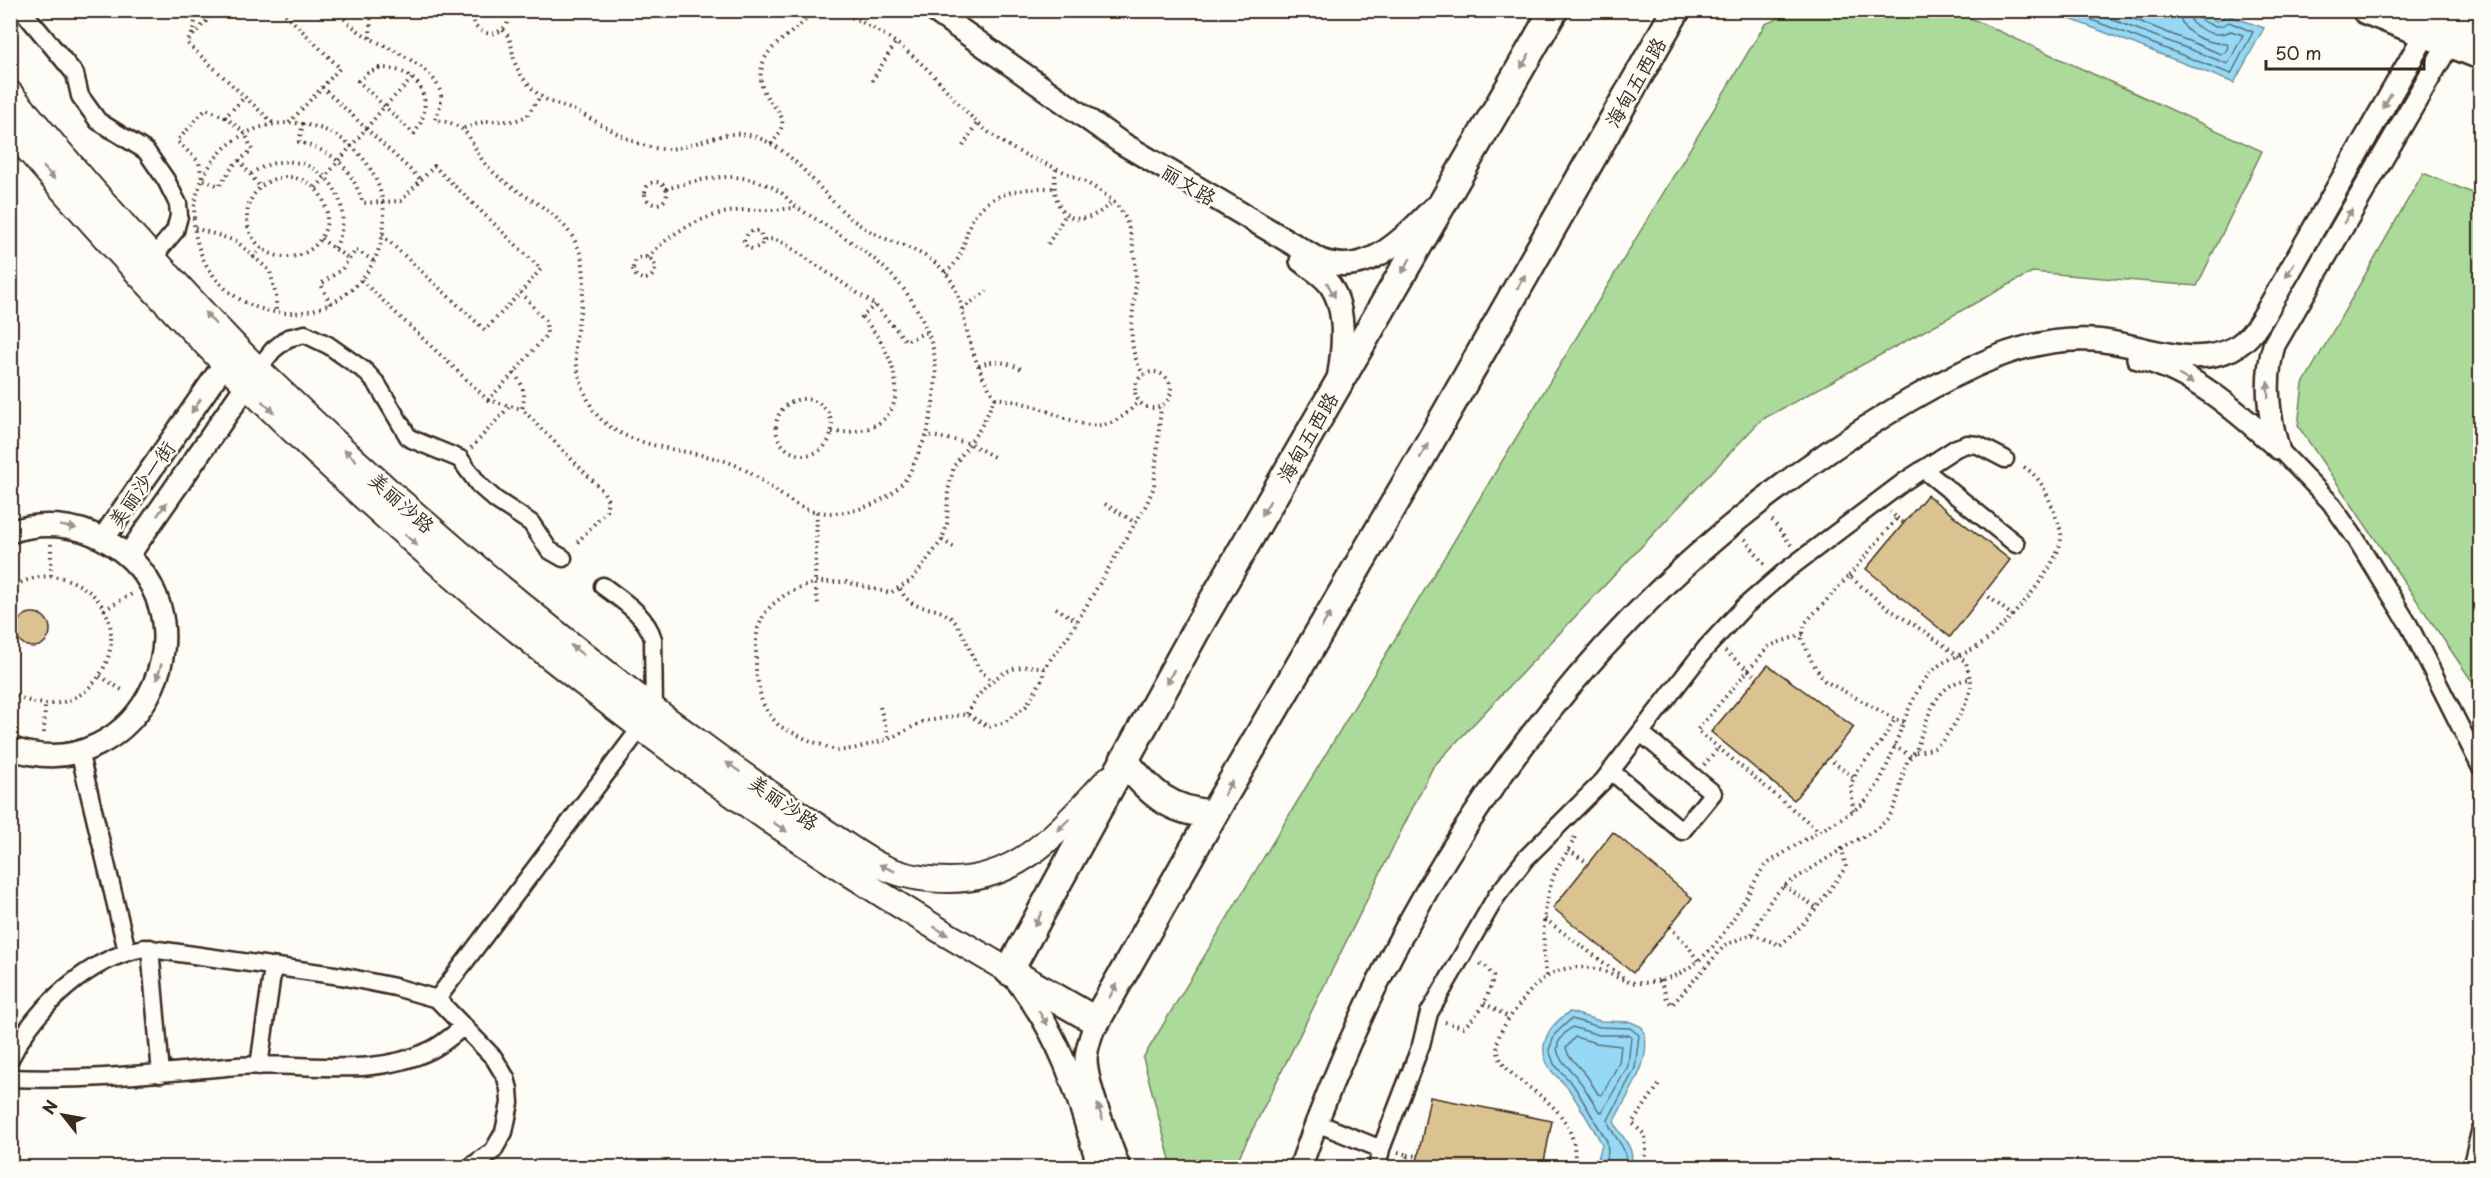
<svg xmlns="http://www.w3.org/2000/svg" width="2491" height="1178" font-family="'Playpen Sans','LXGW WenKai TC',sans-serif">
<style>
.green{fill:#abda9a;stroke:#73825c;stroke-width:1.5}
.water{fill:#95d9f7;stroke:#7193a0;stroke-width:1.5}
.lines{fill:none;stroke-linecap:round;stroke-linejoin:round}
.shore{stroke:#5f7075;stroke-width:1.5}
.building{fill:#dbc291;stroke:#3b2a1e;stroke-width:1.5}
.minor-casing{stroke:#3b2a1e;stroke-width:21}
.tertiary-casing{stroke:#3b2a1e;stroke-width:26}
.secondary-casing{stroke:#3b2a1e;stroke-width:28}
.primary-casing{stroke:#3b2a1e;stroke-width:32}
.path{stroke:#3b2a1e;stroke-width:4;stroke-dasharray:1.5 4.5;stroke-linecap:butt}
.minor{stroke:#fdfcf7;stroke-width:16}
.tertiary{stroke:#fdfcf7;stroke-width:21}
.secondary{stroke:#fdfcf7;stroke-width:24}
.primary{stroke:#fdfcf7;stroke-width:27}
.oneway{fill:#9c938a}
.labels{text-anchor:middle;dominant-baseline:central;stroke-width:5;stroke-linejoin:round;paint-order:stroke}
.street-label{font-size:20px;fill:#3b2a1e;stroke:#fdfcf7}
</style>
<rect width="100%" height="100%" fill="#fdfcf7"/>
<filter id="ink" filterUnits="userSpaceOnUse"><feTurbulence type="fractalNoise" baseFrequency=".0167" numOctaves="2"/><feDisplacementMap in="SourceGraphic" scale="12" xChannelSelector="R" yChannelSelector="G"/><feConvolveMatrix kernelMatrix="1 2 1 2 8 2 1 2 1" color-interpolation-filters="sRGB"/></filter>
<g filter="url(#ink)">
<!-- green -->
<path class="green" d="M1796 11H1955L2262 151 2197 286 2032 272 1761 420 1433 767 1234 1167H1172L1143 1058 1765 24Z
M2423 173 2480 196V693L2298 426 2303 384Z"/>
<!-- water -->
<path class="water" d="M2050 11H2198L2216 21 2222 19 2225 14 2264 28 2234 83Z
M1570 1012 1600 1021 1631 1022 1642 1027C1656 1059 1627 1094 1614 1121 1620 1138 1636 1145 1631 1167H1596L1602 1144C1592 1126 1581 1108 1570 1091 1565 1083 1557 1078 1551 1070 1535 1048 1548 1025 1570 1012Z"/>
<g class="lines">
<!-- shore -->
<path class="shore" d="M2066 10 2231 74 2253 32 2229 22C2217 30 2210 25 2198 18L2195 10
M2087 10 2228 64 2243 35 2231 31C2216 38 2205 32 2192 23L2188 10
M2111 10 2221 54 2225 53 2228 47 2227 44C2206 43 2180 35 2179 10
M1572 1027 1599 1035H1629L1631 1037 1628 1066 1602 1112 1599 1111C1592 1101 1586 1089 1578 1079 1563 1060 1543 1049 1572 1027Z
M1575 1037 1596 1043 1621 1046 1619 1063 1602 1095 1598 1094 1587 1076 1569 1056 1566 1048Z
M1602 1168 1608 1153 1607 1141 1574 1086 1554 1064 1549 1050 1555 1034 1571 1019 1600 1027 1630 1028 1639 1035 1635 1068 1608 1120C1612 1140 1628 1142 1626 1168"/>
</g>
<!-- building -->
<path class="building" d="M1927 495 2010 560 1950 637 1866 569Z
M16 630a17 17 0 1 1 34 0a17 17 0 1 1-34 0Z
M1768 665 1854 727 1794 800 1711 732Z
M1613 832 1692 898 1633 973 1553 908Z
M1430 1097 1552 1121 1543 1167H1416Z"/>
<g class="lines">
<!-- minor casing -->
<g class="minor-casing">
<path id="minor" d="M22 10 75 74 80 96 98 121 146 151 166 180 178 204 179 216 175 231 153 257
M258 369 273 350 288 338 305 334 328 345 365 371 377 384 409 438 460 459 479 485 496 500 531 523 549 550 563 558
M2278 448 2330 502 2356 539 2409 625 2480 766
M1923 469 2016 544
M79 751 127 951
M1611 771 1682 831 1713 793 1641 733
M150 948 161 1074
M437 999 654 710 653 639C646 615 623 601 603 586
M10 1059C35 1008 87 959 144 948L341 976 395 987 437 999 494 1058 506 1078 509 1089 510 1103 504 1132 493 1151 469 1168
M259 1066 273 967
M10 1078C87 1081 161 1073 237 1066 301 1061 370 1080 431 1050 443 1044 453 1035 464 1026
M1317 1123 1381 1149
M1377 1168 1381 1149 1421 1045 1429 1013 1496 897 1526 858 1603 781 1706 648 1744 607 1783 573 1905 481 1956 448 1967 444 1978 445 2005 459
M2471 1168 2480 1132"/>
</g>
<!-- tertiary casing -->
<g class="tertiary-casing">
<path id="tertiary" d="M933 10 1120 142 1320 260C1368 278 1402 239 1433 208
M1301 261C1311 268 1323 275 1330 285 1347 309 1343 351 1338 379
M2138 358C2192 371 2238 412 2278 448
M2278 448C2268 413 2264 380 2274 345L2456 31
M10 532C40 521 75 524 103 539 228 607 142 795 10 748
M103 539 234 350
M128 556 256 372
M1015 978C1064 1041 1077 1093 1099 1168
M1096 1021C1092 1033 1087 1045 1086 1058 1086 1086 1109 1139 1119 1168
M1300 1168C1400 882 1577 622 1830 451 1882 416 1937 381 1996 357 2027 345 2060 338 2093 340 2138 342 2188 370 2232 349 2254 338 2264 315 2276 295L2432 22"/>
</g>
<!-- secondary casing -->
<g class="secondary-casing">
<path id="secondary" d="M10 93C83 180 158 265 236 347 274 386 315 423 356 461 473 568 596 668 724 761 759 786 795 811 831 835 851 848 871 863 893 871 911 878 931 880 950 880 1022 880 1062 827 1108 779
M10 129C292 463 629 753 1009 971"/>
</g>
<!-- primary casing -->
<g class="primary-casing">
<path id="primary" d="M1554 10 1195 632 1009 971 1096 1021 1222 799 1414 470 1676 10
M2366 10 2480 55
M2429 10 2480 30
M1124 760C1149 792 1170 812 1213 814"/>
</g>
<!-- path -->
<path class="path" d="M197 10 193 32 187 43 273 123
M281 10 340 68 289 123
M336 10C345 21 356 30 368 37 389 49 445 70 441 102 440 107 437 114 435 120 478 125 466 147 492 171 518 196 550 204 572 236 595 272 578 309 575 347 575 362 579 377 584 391 588 399 591 408 597 415 627 450 688 448 728 462 754 471 774 492 797 505 829 523 883 509 905 480 915 466 918 450 927 435L969 443 994 457
M471 10 475 26C485 36 497 36 507 25L511 10
M835 10C873 25 905 46 933 75 957 101 975 125 1005 144 1039 166 1110 181 1126 220 1134 241 1137 269 1135 292 1132 322 1126 348 1144 375
M706 11V10
M503 30C513 40 511 50 515 63 520 77 534 93 547 100 556 105 567 107 577 112 605 124 636 150 668 149 699 147 725 126 756 137 802 153 823 202 863 227 890 245 928 248 948 276 959 290 962 311 966 327 972 352 981 377 995 398L981 427 954 466 948 491 947 524 942 540 912 580 890 593 846 582H815L786 594 773 604 764 614 758 628 756 641V673L762 702 769 714 779 726 808 740 838 751 857 748 889 739 922 722 967 714 989 727 1005 722 1026 706 1043 678 1044 668 1069 635 1146 505 1154 487 1161 407
M193 35 217 10
M370 38 371 10
M379 68C419 67 438 101 414 134L358 81 368 73Z
M872 81 896 42
M322 87 421 180
M225 117 245 133 252 150 234 165 219 186 202 179 199 162 177 141 206 109 225 117 245 97
M303 123 299 142C336 153 350 166 363 203L401 201 434 166 541 269 521 292 546 322 547 334 514 373C524 386 526 394 522 409L603 491 608 500 606 511 575 545
M194 218a95 95 0 1 1 190 0a95 95 0 1 1-190 0Z
M464 128 486 121H515L527 116 541 95
M771 144C805 106 749 109 763 63 768 44 801 30 814 10
M963 146 977 123
M239 160 260 187
M1056 169C1048 216 1078 236 1113 201
M251 174C303 136 364 192 335 248
M247 217a40 40 0 1 1 80 0a40 40 0 1 1-80 0Z
M645 193a11 11 0 1 1 22 0a11 11 0 1 1-22 0Z
M316 188 385 106 413 78
M666 189C690 182 718 174 743 178 754 180 768 184 777 190 785 194 790 203 798 208 859 247 912 273 933 349 940 376 932 408 927 435
M195 228 236 241 270 271 276 296V312
M382 235 485 330 521 292
M321 239 349 259
M763 241 760 232 754 230 748 233 744 241 747 247 752 249 761 246 763 241C772 237 779 241 787 245L875 305 906 341 927 332
M1048 244 1066 214
M633 268a11 11 0 1 1 22 0a11 11 0 1 1-22 0Z
M253 258 261 248
M648 258C671 230 709 212 745 210 763 210 778 211 796 207
M945 273C961 261 963 247 968 229 980 193 1022 187 1054 188
M361 280 488 400 514 373
M330 304 321 284 342 269 356 250 374 261
M962 309 987 291
M979 366C995 358 1008 363 1024 370
M1135 390a18 18 0 1 1 36 0a18 18 0 1 1-36 0Z
M995 398C1011 400 1029 404 1044 410 1085 425 1105 439 1139 401
M776 427a28 28 0 1 1 56 0a28 28 0 1 1-56 0Z
M488 400 522 409
M832 432C919 437 905 363 862 317L875 305
M471 448 510 406
M1105 504 1136 523
M817 512 815 582 818 605
M1897 518 1904 523
M1772 520 1791 545
M1745 539 1766 567
M942 540 955 548
M51 544V576
M1849 576 1897 518 1890 512
M10 588C29 577 50 572 71 581 156 617 92 743 10 692
M900 589C914 616 931 601 951 618 966 632 968 651 979 668 982 673 988 677 992 681
M1984 593 2013 616
M1056 608 1077 621
M104 610 132 594
M1803 634 1769 646 1697 730 1819 831
M1725 651 1757 677
M100 676 125 692
M880 707 889 739
M967 714C983 683 1009 660 1044 668
M44 733 45 705
M1894 746 1912 757
M1916 752C1921 751 1929 750 1934 748 1947 741 1977 691 1970 679
M1828 758 1854 778
M1704 765 1718 748
M1853 811 1851 784 1857 771 1882 741 1895 719 1904 722
M1568 850 1588 863
M1784 886 1817 908
M1545 919 1623 977
M1670 927 1688 946 1698 961
M1752 934 1772 898 1784 886 1842 849
M1546 976C1542 943 1542 910 1553 878 1558 863 1570 851 1575 836
M1660 980 1667 999 1672 1005 1725 945 1752 934 1780 945C1807 924 1826 895 1846 867L1842 849C1858 838 1880 831 1890 815 1901 798 1900 779 1907 762 1910 757 1915 753 1917 747 1928 718 1934 683 1970 679L1966 662 1928 634 1886 607 1849 576 1805 623 1802 639 1812 662 1825 681 1895 719
M1484 1003 1510 1018
M1445 1022 1463 1027C1480 1015 1490 996 1493 976L1486 967 1478 962
M1398 1152 1408 1155 1404 1168
M1408 1155 1418 1156
M1544 1165 1574 1167
M1574 1168C1584 1090 1489 1088 1498 1040 1501 1027 1514 1012 1522 1001 1542 974 1565 961 1600 970 1610 973 1619 979 1629 982 1645 985 1664 980 1678 974 1714 956 1731 922 1751 889 1755 882 1759 873 1765 866 1770 861 1778 857 1784 853 1810 835 1839 822 1864 803 1895 769 1898 718 1924 681 1942 655 1962 659 1984 642 2006 626 2065 561 2061 533 2060 526 2056 518 2054 512 2046 491 2041 477 2021 465
M1642 1168 1646 1150 1645 1135 1632 1123 1659 1085"/>
<!-- minor -->
<use href="#minor" class="minor"/>
<!-- tertiary -->
<use href="#tertiary" class="tertiary"/>
<!-- secondary -->
<use href="#secondary" class="secondary"/>
<!-- primary -->
<use href="#primary" class="primary"/>
</g>
<!-- one-way arrows -->
<defs><path id="oneway-solid" d="M-6-.8H1V-3.2L6.5 0L1 3.2V.8H-6Z" transform="scale(1.5)"/></defs>
<g class="oneway">
<use href="#oneway-solid" transform="translate(1525 61) rotate(120)"/>
<use href="#oneway-solid" transform="translate(2387 101) rotate(119)"/>
<use href="#oneway-solid" transform="translate(49 173) rotate(48)"/>
<use href="#oneway-solid" transform="translate(2348 216) rotate(-59)"/>
<use href="#oneway-solid" transform="translate(1406 266) rotate(120)"/>
<use href="#oneway-solid" transform="translate(2290 270) rotate(120)"/>
<use href="#oneway-solid" transform="translate(1521 282) rotate(-60)"/>
<use href="#oneway-solid" transform="translate(1331 290) rotate(61)"/>
<use href="#oneway-solid" transform="translate(210 318) rotate(-132)"/>
<use href="#oneway-solid" transform="translate(2186 379) rotate(30)"/>
<use href="#oneway-solid" transform="translate(2268 390) rotate(-91)"/>
<use href="#oneway-solid" transform="translate(196 406) rotate(124)"/>
<use href="#oneway-solid" transform="translate(268 407) rotate(43)"/>
<use href="#oneway-solid" transform="translate(1424 451) rotate(-60)"/>
<use href="#oneway-solid" transform="translate(350 455) rotate(-137)"/>
<use href="#oneway-solid" transform="translate(1266 508) rotate(120)"/>
<use href="#oneway-solid" transform="translate(162 509) rotate(-55)"/>
<use href="#oneway-solid" transform="translate(68 527) rotate(10)"/>
<use href="#oneway-solid" transform="translate(411 540) rotate(42)"/>
<use href="#oneway-solid" transform="translate(1326 620) rotate(-60)"/>
<use href="#oneway-solid" transform="translate(577 650) rotate(-142)"/>
<use href="#oneway-solid" transform="translate(159 672) rotate(106)"/>
<use href="#oneway-solid" transform="translate(1170 677) rotate(119)"/>
<use href="#oneway-solid" transform="translate(733 767) rotate(-145)"/>
<use href="#oneway-solid" transform="translate(1228 788) rotate(-60)"/>
<use href="#oneway-solid" transform="translate(1063 825) rotate(136)"/>
<use href="#oneway-solid" transform="translate(780 827) rotate(34)"/>
<use href="#oneway-solid" transform="translate(887 868) rotate(-156)"/>
<use href="#oneway-solid" transform="translate(1038 919) rotate(119)"/>
<use href="#oneway-solid" transform="translate(941 931) rotate(31)"/>
<use href="#oneway-solid" transform="translate(1113 991) rotate(-61)"/>
<use href="#oneway-solid" transform="translate(1043 1018) rotate(58)"/>
<use href="#oneway-solid" transform="translate(1100 1112) rotate(-108)"/>
</g>
</g>
<g class="labels">
<!-- street labels -->
<g class="street-label">
<text transform="translate(1635 82) rotate(-60)">海甸五西路</text>
<text transform="translate(1189 184) rotate(31)">丽文路</text>
<text transform="translate(1307 437) rotate(-60)">海甸五西路</text>
<text transform="translate(141 484) rotate(-55)">美丽沙一街</text>
<text transform="translate(402 502) rotate(42)">美丽沙路</text>
<text transform="translate(784 802) rotate(35)">美丽沙路</text>
</g>
</g>
<!-- margin -->
<rect width="2491" height="1178" fill="none" stroke="#fdfcf7" stroke-width="36"/>
<rect x="18" y="18" width="2455" height="1142" fill="none" stroke="#3b2a1e" stroke-width="2" filter="url(#ink)"/>
<!-- north arrow -->
<g transform="translate(63 1115) rotate(301)" stroke="#fdfcf7" stroke-width="4.5" paint-order="stroke">
<path d="M0-4.5L10 22L0 15L-10 22Z" fill="#3b2a1e"/>
<text y="-9" font-size="16" font-weight="bold" text-anchor="middle" fill="#3b2a1e">N</text>
</g>
<!-- scale -->
<path d="M2266 60v9h158v-9" fill="none" stroke="#3b2a1e" stroke-width="3"/>
<text x="2275" y="60" font-size="18" fill="#3b2a1e" stroke="#fdfcf7" stroke-width="4.5" paint-order="stroke">50 m</text>
</svg>
